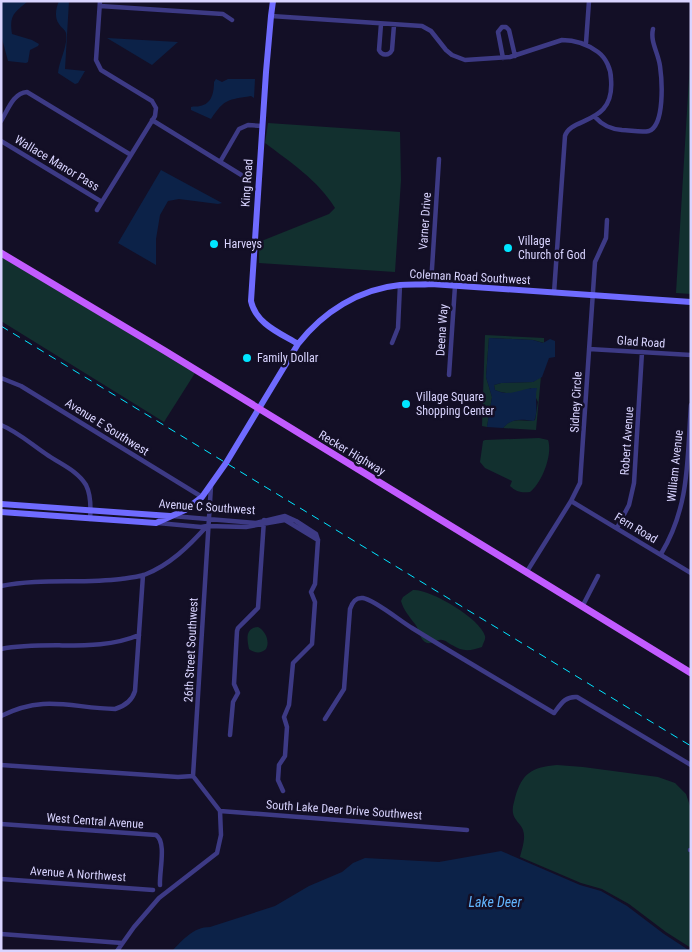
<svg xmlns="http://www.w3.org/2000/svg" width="692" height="952" font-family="'Roboto Condensed',sans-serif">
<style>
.green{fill:#12302f}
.water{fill:#0c2248}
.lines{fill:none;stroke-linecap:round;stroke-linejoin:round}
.street{stroke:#3d3a85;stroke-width:4.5}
.secondary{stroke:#6f6bff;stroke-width:6}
.primary{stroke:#c25bff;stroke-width:7}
.rail{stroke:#00e5ff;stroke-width:1;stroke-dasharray:8 6;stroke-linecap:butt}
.poi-dot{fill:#00e5ff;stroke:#130f26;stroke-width:2}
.labels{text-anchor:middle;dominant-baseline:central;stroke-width:5;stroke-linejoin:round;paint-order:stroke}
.street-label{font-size:12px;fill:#d9d4ff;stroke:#130f26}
.poi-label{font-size:12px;fill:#d9d4ff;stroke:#130f26;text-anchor:start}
.water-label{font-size:14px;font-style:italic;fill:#62b6ff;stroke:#130f26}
</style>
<rect width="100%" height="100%" fill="#130f26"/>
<!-- green -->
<path class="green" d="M691 45V294L676 293Z
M268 123 400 132 401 180 395 272 259 263V242L329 214 335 208C318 180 290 162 265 143Z
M1 256 195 373 164 422 1 321Z
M485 335 544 338V343L533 340 489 338 486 377 492 397 487 427 482 426Z
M541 376 536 430 503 428C514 415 522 423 535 420L538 402 531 388C520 394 506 395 495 390L494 385 501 383 533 382Z
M539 438 548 440C553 454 542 483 530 492 522 493 516 492 510 486L512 481 485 468 480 462 483 441 485 440Z
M413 590C430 589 480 618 485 636 486 640 483 643 482 647 470 651 463 652 452 645 449 644 446 640 442 640 437 639 433 644 427 643 419 640 420 630 415 624 409 616 404 611 401 601L403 597Z
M258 627C266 631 270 642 266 649 261 654 254 653 249 649 247 639 245 628 258 627Z
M557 765 583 767 658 777 675 783 686 794 691 809V948L666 932 629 904 602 889 581 883 520 857C522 849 526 838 523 830 521 824 514 820 513 813 512 807 514 803 515 798 522 773 532 767 557 765Z"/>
<!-- water -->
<path class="water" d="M1 1H28C14 13 9 15 12 34L32 40 39 44 38 46 30 50 28 62 26 63 8 61 1 35Z
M59 1H69L65 69 85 71 78 83 75 84 58 73C59 60 68 47 66 33 65 29 61 28 59 24 54 17 56 8 59 1Z
M107 38 178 42 152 65Z
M216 79 222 82 228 79H255L254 98 251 96C228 100 225 98 211 119L191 110V107C194 106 197 107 200 106 212 104 214 92 214 82Z
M161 170 222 203 218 204 179 199 168 201 160 215 156 239V265L118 243Z
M489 338 533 340 543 343 550 339 555 341V357L549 358 542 377 533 382 501 383 494 385 495 390C511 398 522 387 537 388 534 399 539 410 534 421 522 419 511 418 503 428L487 427 492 397 486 377Z
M501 851 580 885 601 891 627 906 664 934 690 951H172C183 940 193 927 210 927L275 906 309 886 342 872 353 863 365 858 439 862Z"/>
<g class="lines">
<!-- street -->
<path class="street" d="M100 6 223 14 232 20
M271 16 422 26 431 31 446 50 452 55 465 60 510 57 562 40C576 40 587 44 598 52 606 58 611 69 611 79 615 126 571 116 565 136L554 293
M381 24 379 50C382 56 389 56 392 50L394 25
M586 43 589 1
M503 58 498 32 502 27H506L509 30 515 56
M595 117C603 126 611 129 622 130 630 130 641 133 649 131 665 125 662 80 660 66 658 52 650 42 653 29
M152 120 243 176
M1 121C8 110 13 93 27 92L131 155
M1 141 102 202
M220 162 239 129 248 125 262 126
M97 210 155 116 156 108 152 101 101 70 96 60 100 1
M431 284 439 159
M392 343 398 328 400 285
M589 349 691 355
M449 375 455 286
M1 378 21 386 202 497
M1 425C18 432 31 444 46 454 60 464 77 470 86 485 91 495 91 507 90 519
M211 486 193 776 220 811
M571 501 691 573
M172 516 256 523 285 516 296 521 316 534 318 540
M158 523 201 527 207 526 246 527 285 520 318 540
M617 528 629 505 634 483 642 352
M661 554C690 506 687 459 691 405
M526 573 571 501 580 483 595 262 606 238 607 220
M1 586C41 578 81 584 121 579 128 578 137 577 144 575 170 565 189 546 207 526
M582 607 598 576
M1 649C46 640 97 653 139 635
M1 716C45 694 71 708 115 709 125 706 132 701 135 691L143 575
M325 719 344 689 350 609C352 603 355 597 363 598 375 600 400 621 412 628 459 657 507 685 554 713 561 704 565 696 577 697L691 765
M230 735 233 702 238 693 234 684 237 631 238 628 258 608 264 520
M1 765 178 777 193 776
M283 791 278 780 279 765 285 756 287 727 284 717 289 705 293 663 312 644 315 602 311 592 315 584 318 540
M220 811 467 830
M1 824 156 835C167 842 159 872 160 885
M690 850H691
M1 879 153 890
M1 934 122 943
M117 951 134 927 159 898 217 853 221 835 220 811"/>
<!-- secondary -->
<path class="secondary" d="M273 1 271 16 266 72 251 301C256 324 280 333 298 344
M1 504 170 516
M1 512 156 523 185 510 202 497 226 463 298 344C323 312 359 289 400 285 410 284 421 285 431 284L691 302"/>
<!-- primary -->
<path class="primary" d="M1 253 165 351 691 673"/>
<!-- rail -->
<path class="rail" d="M1 326 691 746"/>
</g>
<!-- markers -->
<g class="poi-dot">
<circle cx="214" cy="244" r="5"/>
<circle cx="508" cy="248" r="5"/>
<circle cx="247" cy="358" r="5"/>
<circle cx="406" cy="404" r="5"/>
</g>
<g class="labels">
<!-- street labels -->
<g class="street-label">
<text transform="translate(57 163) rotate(31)">Wallace Manor Pass</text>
<text transform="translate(247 183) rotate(-86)">King Road</text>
<text transform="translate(425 221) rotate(-86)">Varner Drive</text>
<text transform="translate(470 277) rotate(3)">Coleman Road Southwest</text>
<text transform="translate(442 330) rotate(-86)">Deena Way</text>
<text transform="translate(641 342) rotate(4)">Glad Road</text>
<text transform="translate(576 402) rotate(-87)">Sidney Circle</text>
<text transform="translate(107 427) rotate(32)">Avenue E Southwest</text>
<text transform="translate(627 441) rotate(-86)">Robert Avenue</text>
<text transform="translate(352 453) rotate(31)">Recker Highway</text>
<text transform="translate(675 466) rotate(-84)">William Avenue</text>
<text transform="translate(207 507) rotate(4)">Avenue C Southwest</text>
<text transform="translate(636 528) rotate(31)">Fern Road</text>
<text transform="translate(191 650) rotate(-87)">26th Street Southwest</text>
<text transform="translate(344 810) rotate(4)">South Lake Deer Drive Southwest</text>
<text transform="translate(95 821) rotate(4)">West Central Avenue</text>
<text transform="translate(78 874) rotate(4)">Avenue A Northwest</text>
</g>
<!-- poi labels -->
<g class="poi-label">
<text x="518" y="241">Village<tspan x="518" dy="14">Church of God</tspan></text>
<text x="224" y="244">Harveys</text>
<text x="257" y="358">Family Dollar</text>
<text x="416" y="397">Village Square<tspan x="416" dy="14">Shopping Center</tspan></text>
</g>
<!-- water labels -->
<g class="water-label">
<text x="495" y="902">Lake Deer</text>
</g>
</g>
<!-- border -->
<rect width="692" height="952" fill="none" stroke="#d9d4ff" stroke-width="5"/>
</svg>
